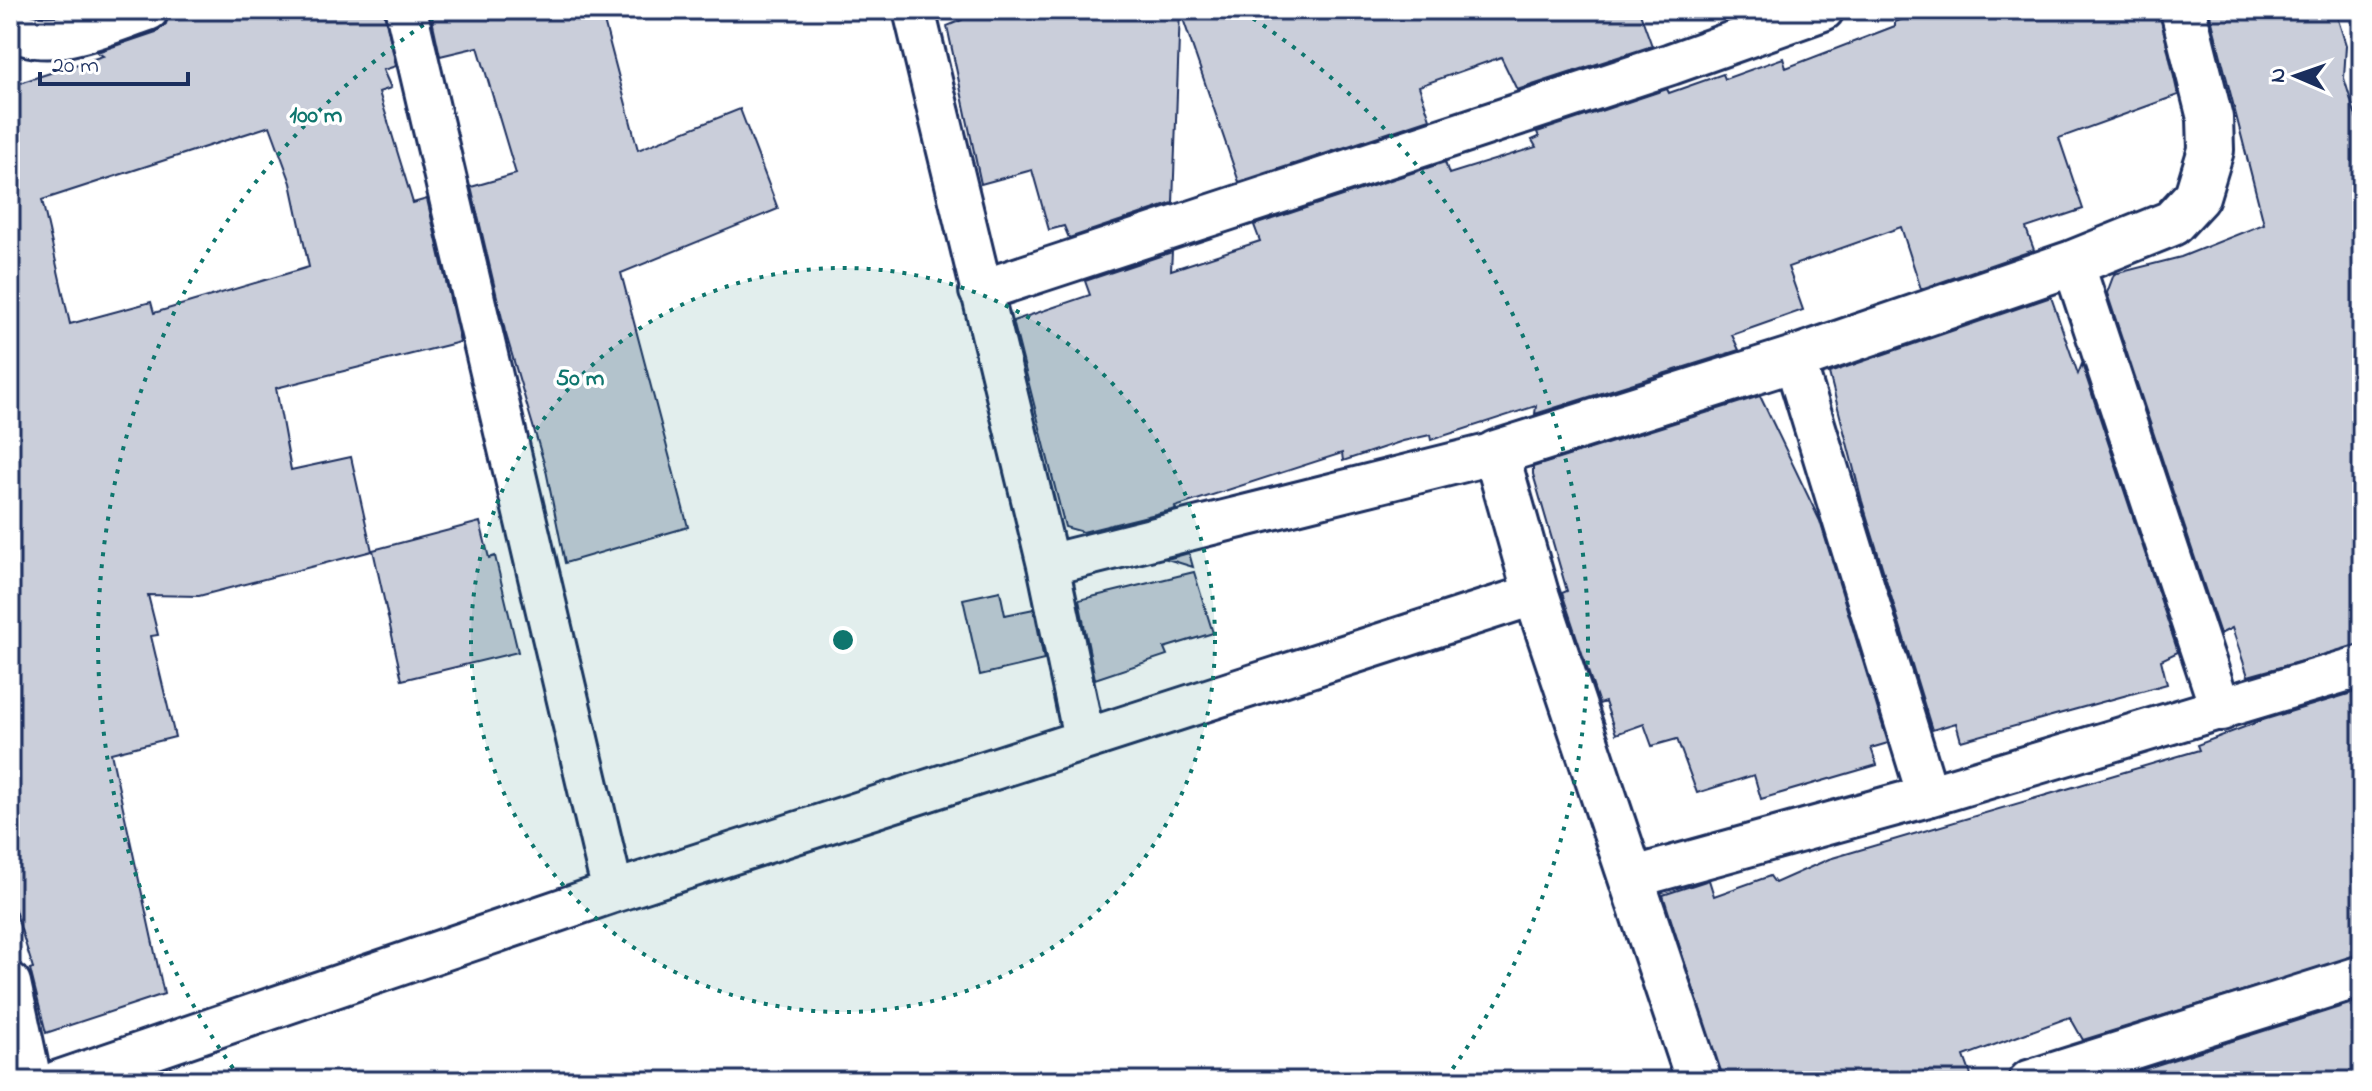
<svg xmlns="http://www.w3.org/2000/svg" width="2372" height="1091" font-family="'Indie Flower',sans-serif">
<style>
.building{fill:#caceda;stroke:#1b2f5e;stroke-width:2;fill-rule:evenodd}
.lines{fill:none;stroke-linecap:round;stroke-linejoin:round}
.street-casing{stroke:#1b2f5e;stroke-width:46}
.secondary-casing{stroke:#1b2f5e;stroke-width:50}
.street{stroke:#fff;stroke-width:40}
.secondary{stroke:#fff;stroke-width:44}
.ring{fill:none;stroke:#0f766e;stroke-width:4;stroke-dasharray:4 8}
.centre{fill:#0f766e;stroke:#fff;stroke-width:4}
.ring-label{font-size:24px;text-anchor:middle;font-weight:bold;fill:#0f766e;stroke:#fff;stroke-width:7;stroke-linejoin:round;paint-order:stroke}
</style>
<rect width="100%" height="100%" fill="#fff"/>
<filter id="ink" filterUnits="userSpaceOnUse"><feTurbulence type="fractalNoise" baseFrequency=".0125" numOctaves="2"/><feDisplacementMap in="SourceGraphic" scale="16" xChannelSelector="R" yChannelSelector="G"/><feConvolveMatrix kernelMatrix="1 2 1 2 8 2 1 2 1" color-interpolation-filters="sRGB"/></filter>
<g filter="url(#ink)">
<!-- building -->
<path class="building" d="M27 10H76L43 14Z
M170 10H384L396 66 383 70 391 88 379 92 413 203 427 199 460 342 276 388 291 470 351 457 372 551 199 596 148 595 158 635 151 636 175 737 111 753 164 994 46 1033 30 969 33 968 10 894V787L17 784 10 753V86L103 56 97 52 156 32 166 24ZM270 126 291 183 309 267 154 313 151 302 70 324 42 200Z
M430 10H601L638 150 740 109 778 209 621 273 688 527 565 563 546 470 505 331 471 187 516 174 478 47 440 56Z
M959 10H1180L1173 203 1069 238 1064 226 1049 230 1032 170 981 184 947 26 962 20Z
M1180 10H1639L1652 46 1517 90 1501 57 1419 86 1430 119 1239 182Z
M1927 10H2159L2178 95 2059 138 2083 209 2026 228 2034 250 1921 289 1901 227 1788 267 1803 310 1732 335 1739 350 1535 414 1536 406 1431 440 1430 435 1403 441 1343 461 1342 453 1175 507 1176 509 1083 532 1065 527 1013 321 1090 295 1085 281 1172 252 1171 270 1260 241 1254 225 1445 162 1449 174 1536 147 1532 140 1539 137 1537 132 1667 89 1669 93 1723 74 1725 79 1783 58 1786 68 1895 26V22Z
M2209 10H2335L2346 45 2344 78 2362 136V644L2248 676 2232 628 2220 634 2107 293 2114 274 2181 257 2264 224Z
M2051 297 2078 374 2082 364 2178 652 2161 660 2167 684 1961 741 1956 723 1932 730 1862 501 1829 373Z
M1760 396 1820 521 1888 743 1871 748 1877 765 1761 799 1754 775 1697 793 1677 739 1652 746 1644 724 1616 734 1605 702 1599 704 1562 593 1567 591 1533 474V467Z
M480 522 489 558 495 556 518 652 402 680 373 550Z
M1189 553 1193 567 1167 559Z
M1194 572 1213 633 1164 648 1167 655 1095 679 1079 600Z
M1000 591 1005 615 1034 609 1044 660 980 675 963 599Z
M2362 690V954L2083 1040 2070 1017 1964 1056 1973 1081H1723L1663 895 1709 880 1714 896 1770 876 1775 883 1829 859 2199 750 2197 745 2263 720Z
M2362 1000V1081H2106Z"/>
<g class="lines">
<!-- street casing -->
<g class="street-casing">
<path id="street" d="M406 10 613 892
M914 10 1048 565 1084 738
M10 27C47 54 110 22 148 10
M2073 263 2221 710
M980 291 1671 64 1823 10
M1794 359 1928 796
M1048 565 1496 453
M1631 878 1928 796 2362 666
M10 983 31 1081
M59 1081 613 892 1536 594
M2029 1081 2362 976"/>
</g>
<!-- secondary casing -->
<g class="secondary-casing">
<path id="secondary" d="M1699 1081 1536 594 1496 453 1794 359 2073 263 2172 223 2197 196 2211 150 2210 118 2183 10"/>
</g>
<!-- street -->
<use href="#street" class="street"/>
<!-- secondary -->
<use href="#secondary" class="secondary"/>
</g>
</g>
<!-- distance rings -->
<circle cx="843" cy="640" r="372" fill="#0f766e" fill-opacity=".12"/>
<g class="ring">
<circle cx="843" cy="640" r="372"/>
<path d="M240 1078A745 745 0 0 1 443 12M1243 12A745 745 0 0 1 1446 1078"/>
</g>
<circle cx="843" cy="640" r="12" class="centre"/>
<g class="ring-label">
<text x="316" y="122">100 m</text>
<text x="580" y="385">50 m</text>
</g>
<!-- margin -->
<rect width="2372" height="1091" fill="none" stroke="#fff" stroke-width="40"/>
<rect x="20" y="20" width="2332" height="1051" fill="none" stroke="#1b2f5e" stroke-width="3" filter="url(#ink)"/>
<!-- north arrow -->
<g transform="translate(2296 76) rotate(272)" stroke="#ffffff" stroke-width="6" paint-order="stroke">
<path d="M0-6L14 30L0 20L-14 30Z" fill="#1b2f5e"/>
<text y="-12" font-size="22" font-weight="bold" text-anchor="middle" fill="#1b2f5e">N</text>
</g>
<!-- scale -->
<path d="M40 72v12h148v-12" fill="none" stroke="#1b2f5e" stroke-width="4"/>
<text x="52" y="72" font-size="24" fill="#1b2f5e" stroke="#ffffff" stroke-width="6" paint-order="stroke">20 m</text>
</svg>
